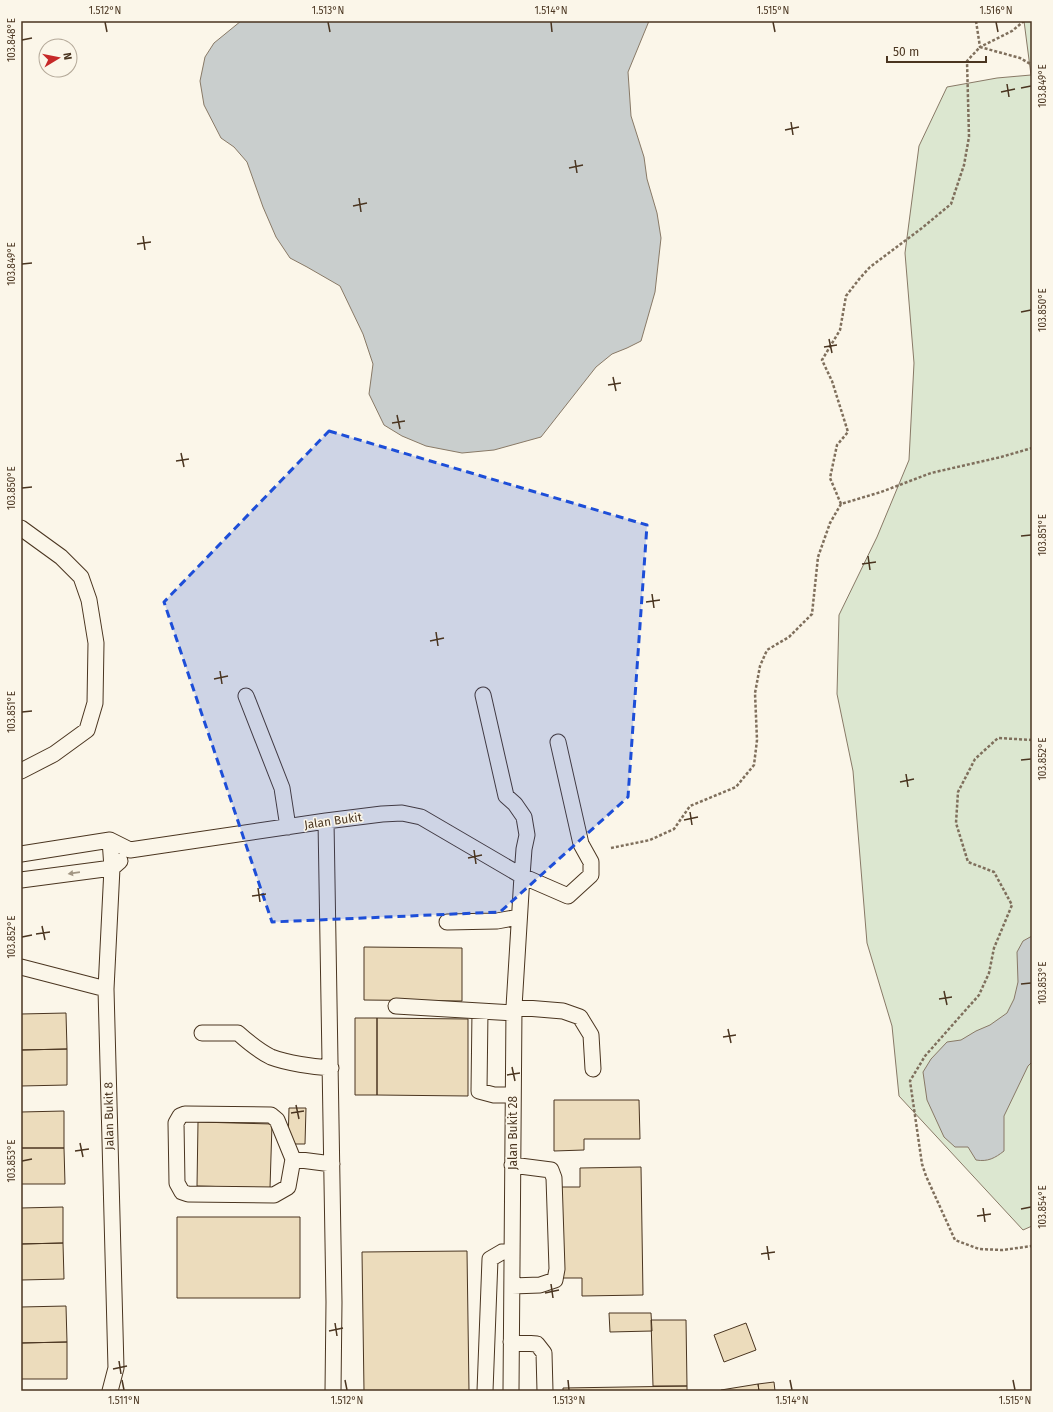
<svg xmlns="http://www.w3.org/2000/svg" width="1053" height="1412" font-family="'Fira Sans',sans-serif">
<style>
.green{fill:#dce7d0;stroke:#887966}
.water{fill:#c9cecd;stroke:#887966}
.building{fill:#ecdcbc;stroke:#4a3520}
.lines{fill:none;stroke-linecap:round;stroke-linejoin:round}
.minor-casing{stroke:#4a3520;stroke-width:17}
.path{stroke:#7f6f5c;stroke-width:2.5;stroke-dasharray:3 2;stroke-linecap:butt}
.minor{stroke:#fbf6e9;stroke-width:15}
.oneway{fill:#a29684}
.marked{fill:#1d4ed8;fill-opacity:0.2;stroke:#1d4ed8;stroke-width:3;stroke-dasharray:8 5;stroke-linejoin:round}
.ticks{fill:none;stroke:#4a3520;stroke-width:1.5}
.labels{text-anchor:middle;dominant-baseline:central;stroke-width:3;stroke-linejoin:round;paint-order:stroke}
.street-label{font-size:12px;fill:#4a3520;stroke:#fbf6e9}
.neatline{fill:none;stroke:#4a3520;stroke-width:1.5}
.ticks-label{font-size:10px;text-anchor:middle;fill:#4a3520}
</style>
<rect width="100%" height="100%" fill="#fbf6e9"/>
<!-- green -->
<path class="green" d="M1024 21H1032V1226L1023 1230 899 1096 892 1026 867 943 853 771 837 694 839 615 877 537 909 460 914 363 905 253 919 146 947 87 997 78 1031 75Z"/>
<!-- water -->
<path class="water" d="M241 21H649L628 72 631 116 644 157 647 179 657 213 661 238 655 292 641 341 627 348 612 354 596 367 541 437 494 450 462 453 426 446 402 436 384 425 369 394 373 364 363 334 340 286 307 267 290 258 276 237 263 207 247 162 234 147 221 138 204 105 200 81 205 57 214 43Z
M1032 936V1062L1028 1066 1004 1116V1151C995 1158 988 1162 976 1160L968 1147H955L944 1137 927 1100 923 1072 931 1059 947 1042 961 1040 976 1031 990 1025 1007 1013 1014 999 1018 982 1017 952 1023 941Z"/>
<!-- building -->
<path class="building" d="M364 947 462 948V1001L364 1000Z
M66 1013 67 1049 21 1050V1014Z
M355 1018H377V1095H355Z
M377 1018 468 1019V1096L377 1095Z
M67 1049V1085L21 1086V1050Z
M554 1100H639L640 1139H584V1150L554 1151Z
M289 1108H306L305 1144H288Z
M64 1111V1148H21V1112Z
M198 1122 272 1124 270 1188 197 1186Z
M21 1148H64L65 1184H21Z
M641 1167 643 1295 582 1296V1278H562L560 1187H580V1168Z
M63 1207V1243L21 1244V1208Z
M177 1217H300V1298H177Z
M63 1243 64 1279 21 1280V1244Z
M467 1251 469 1391H364L362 1252Z
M66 1306 67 1342 21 1343V1307Z
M609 1313H651L652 1331 610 1332Z
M651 1320H686L687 1386H653Z
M746 1323 756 1350 724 1362 714 1335Z
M67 1342V1379H21V1343Z
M774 1382 775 1391H759L758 1384Z
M758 1384 759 1391H721V1390Z
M687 1386V1391H563V1388Z"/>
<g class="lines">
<!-- minor casing -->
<g class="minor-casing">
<path id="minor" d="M21 528 61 557 81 577 89 600 96 643 95 703 87 730 54 754 21 771
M483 695 506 796 515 804 524 817 527 835 524 849 522 876 514 1007 511 1391
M246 696 282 788 288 827
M326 821 334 1302 333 1391
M110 840 112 868 106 989 116 1368 110 1391
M21 854 110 840 130 850 326 821 382 814 402 813 421 817 522 876 568 896 591 875V862L581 844 558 742
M21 880 112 868 120 861
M447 922 497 921 519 917
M21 967 106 989
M396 1006 514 1013
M514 1007 563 1011 580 1017 591 1035 593 1069
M480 1011 479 1091 494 1095H513
M202 1033H238C248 1042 259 1051 271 1057 287 1063 313 1067 331 1068
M185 1114 271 1115 277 1120 293 1159 288 1187 274 1195 188 1194 182 1192 177 1183 176 1123 180 1116Z
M293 1159 332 1164
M512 1286 540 1285 555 1280 557 1269 554 1178 551 1170 512 1165
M511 1342 537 1344 544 1353 545 1391
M485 1391 490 1259 502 1252 512 1251"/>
</g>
<!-- path -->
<path class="path" d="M976 21 980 47 1012 31 1024 21
M841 504 830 478 837 445 848 432 832 381 822 360 840 330 846 296 860 278 870 267 922 228 951 204 964 165 969 137 967 61 980 47 1020 58 1032 65
M1032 740 998 738 975 759 958 792 956 823 968 862 994 872 1012 905 994 948 989 973 979 995 925 1056 910 1081 922 1164 926 1176 955 1240 979 1249 1003 1250 1032 1246
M611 848 650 840 674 829 690 806 736 787 754 765 757 740 755 693 760 666 767 650 789 637 812 614 818 557 830 523 841 504 881 492 931 473 1001 457 1032 448"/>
<!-- minor -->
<use href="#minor" class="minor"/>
</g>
<!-- one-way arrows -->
<defs><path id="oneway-solid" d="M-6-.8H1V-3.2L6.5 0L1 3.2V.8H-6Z"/></defs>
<use class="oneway" href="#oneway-solid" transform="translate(74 873) rotate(172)"/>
<!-- marked area -->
<path class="marked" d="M329 431 647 525 628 797 500 912 272 922 164 602Z"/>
<!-- ticks -->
<path class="ticks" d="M105 22 107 32M328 22 330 32M551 22 552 32M773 22 775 32M996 22 998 32M22 40 32 38M1007 84 1009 97M1021 88 1031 86M1001 92 1015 89M791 122 793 135M785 130 799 127M575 160 577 173M569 168 583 165M359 198 361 212M353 206 367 203M143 236 145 250M137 244 151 242M22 264 32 263M1021 312 1031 310M829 339 832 353M824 347 837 345M613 377 616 391M608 385 621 383M397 415 400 429M392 423 405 421M181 453 184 467M176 461 189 459M22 488 32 487M1021 536 1031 535M868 556 870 570M862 564 876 562M652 594 654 608M646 602 660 600M436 632 438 646M430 641 444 638M220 671 222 684M214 679 228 676M22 712 32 711M1021 760 1031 759M906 774 908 787M900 782 914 779M690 812 692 825M684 820 698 817M474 850 476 864M468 858 482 855M258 888 260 902M252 896 266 894M42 926 45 940M36 934 50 932M22 937 32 935M1021 984 1031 983M944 991 947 1005M939 999 952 997M728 1029 731 1043M723 1037 736 1035M512 1067 515 1081M507 1075 520 1073M296 1105 299 1119M291 1113 304 1111M80 1143 83 1157M75 1151 89 1149M22 1161 32 1159M983 1208 985 1222M1021 1209 1031 1207M977 1216 991 1214M767 1246 769 1260M761 1254 775 1252M551 1284 553 1298M545 1293 559 1290M335 1323 337 1336M329 1331 343 1328M119 1361 121 1374M113 1369 127 1366M122 1380 124 1390M345 1380 347 1390M568 1380 569 1390M790 1380 792 1390M1013 1380 1015 1390"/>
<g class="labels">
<!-- street labels -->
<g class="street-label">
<text transform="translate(333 821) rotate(-8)">Jalan Bukit</text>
<text transform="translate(109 1116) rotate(-91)">Jalan Bukit 8</text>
<text transform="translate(513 1133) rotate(-90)">Jalan Bukit 28</text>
</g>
</g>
<!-- border -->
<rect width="1053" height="1412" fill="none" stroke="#fbf6e9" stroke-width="44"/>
<!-- north arrow -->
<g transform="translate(58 58) rotate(80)"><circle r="19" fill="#fbf6e9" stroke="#b4a999"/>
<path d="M0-3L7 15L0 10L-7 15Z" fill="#c62828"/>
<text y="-6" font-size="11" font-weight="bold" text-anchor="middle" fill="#4a3520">N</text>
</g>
<!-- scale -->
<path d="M887 56v6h99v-6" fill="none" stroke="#4a3520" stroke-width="2"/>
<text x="893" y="56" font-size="12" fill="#4a3520" stroke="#fbf6e9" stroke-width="3" paint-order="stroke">50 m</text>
<rect x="22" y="22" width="1009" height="1368" class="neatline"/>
<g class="ticks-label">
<text x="105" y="14">1.512°N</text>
<text x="328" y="14">1.513°N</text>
<text x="551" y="14">1.514°N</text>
<text x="773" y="14">1.515°N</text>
<text x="996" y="14">1.516°N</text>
<text transform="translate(11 40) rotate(-90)" y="4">103.848°E</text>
<text transform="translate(1042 86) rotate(-90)" y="4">103.849°E</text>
<text transform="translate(11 264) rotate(-90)" y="4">103.849°E</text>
<text transform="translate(1042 310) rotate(-90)" y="4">103.850°E</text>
<text transform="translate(11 488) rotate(-90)" y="4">103.850°E</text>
<text transform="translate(1042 535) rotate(-90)" y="4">103.851°E</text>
<text transform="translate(11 712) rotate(-90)" y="4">103.851°E</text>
<text transform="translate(1042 759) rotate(-90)" y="4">103.852°E</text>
<text transform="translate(11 937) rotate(-90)" y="4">103.852°E</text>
<text transform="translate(1042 983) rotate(-90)" y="4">103.853°E</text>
<text transform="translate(11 1161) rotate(-90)" y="4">103.853°E</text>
<text transform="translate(1042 1207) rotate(-90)" y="4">103.854°E</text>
<text x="124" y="1404">1.511°N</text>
<text x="347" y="1404">1.512°N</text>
<text x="569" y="1404">1.513°N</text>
<text x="792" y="1404">1.514°N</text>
<text x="1015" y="1404">1.515°N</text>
</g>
</svg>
